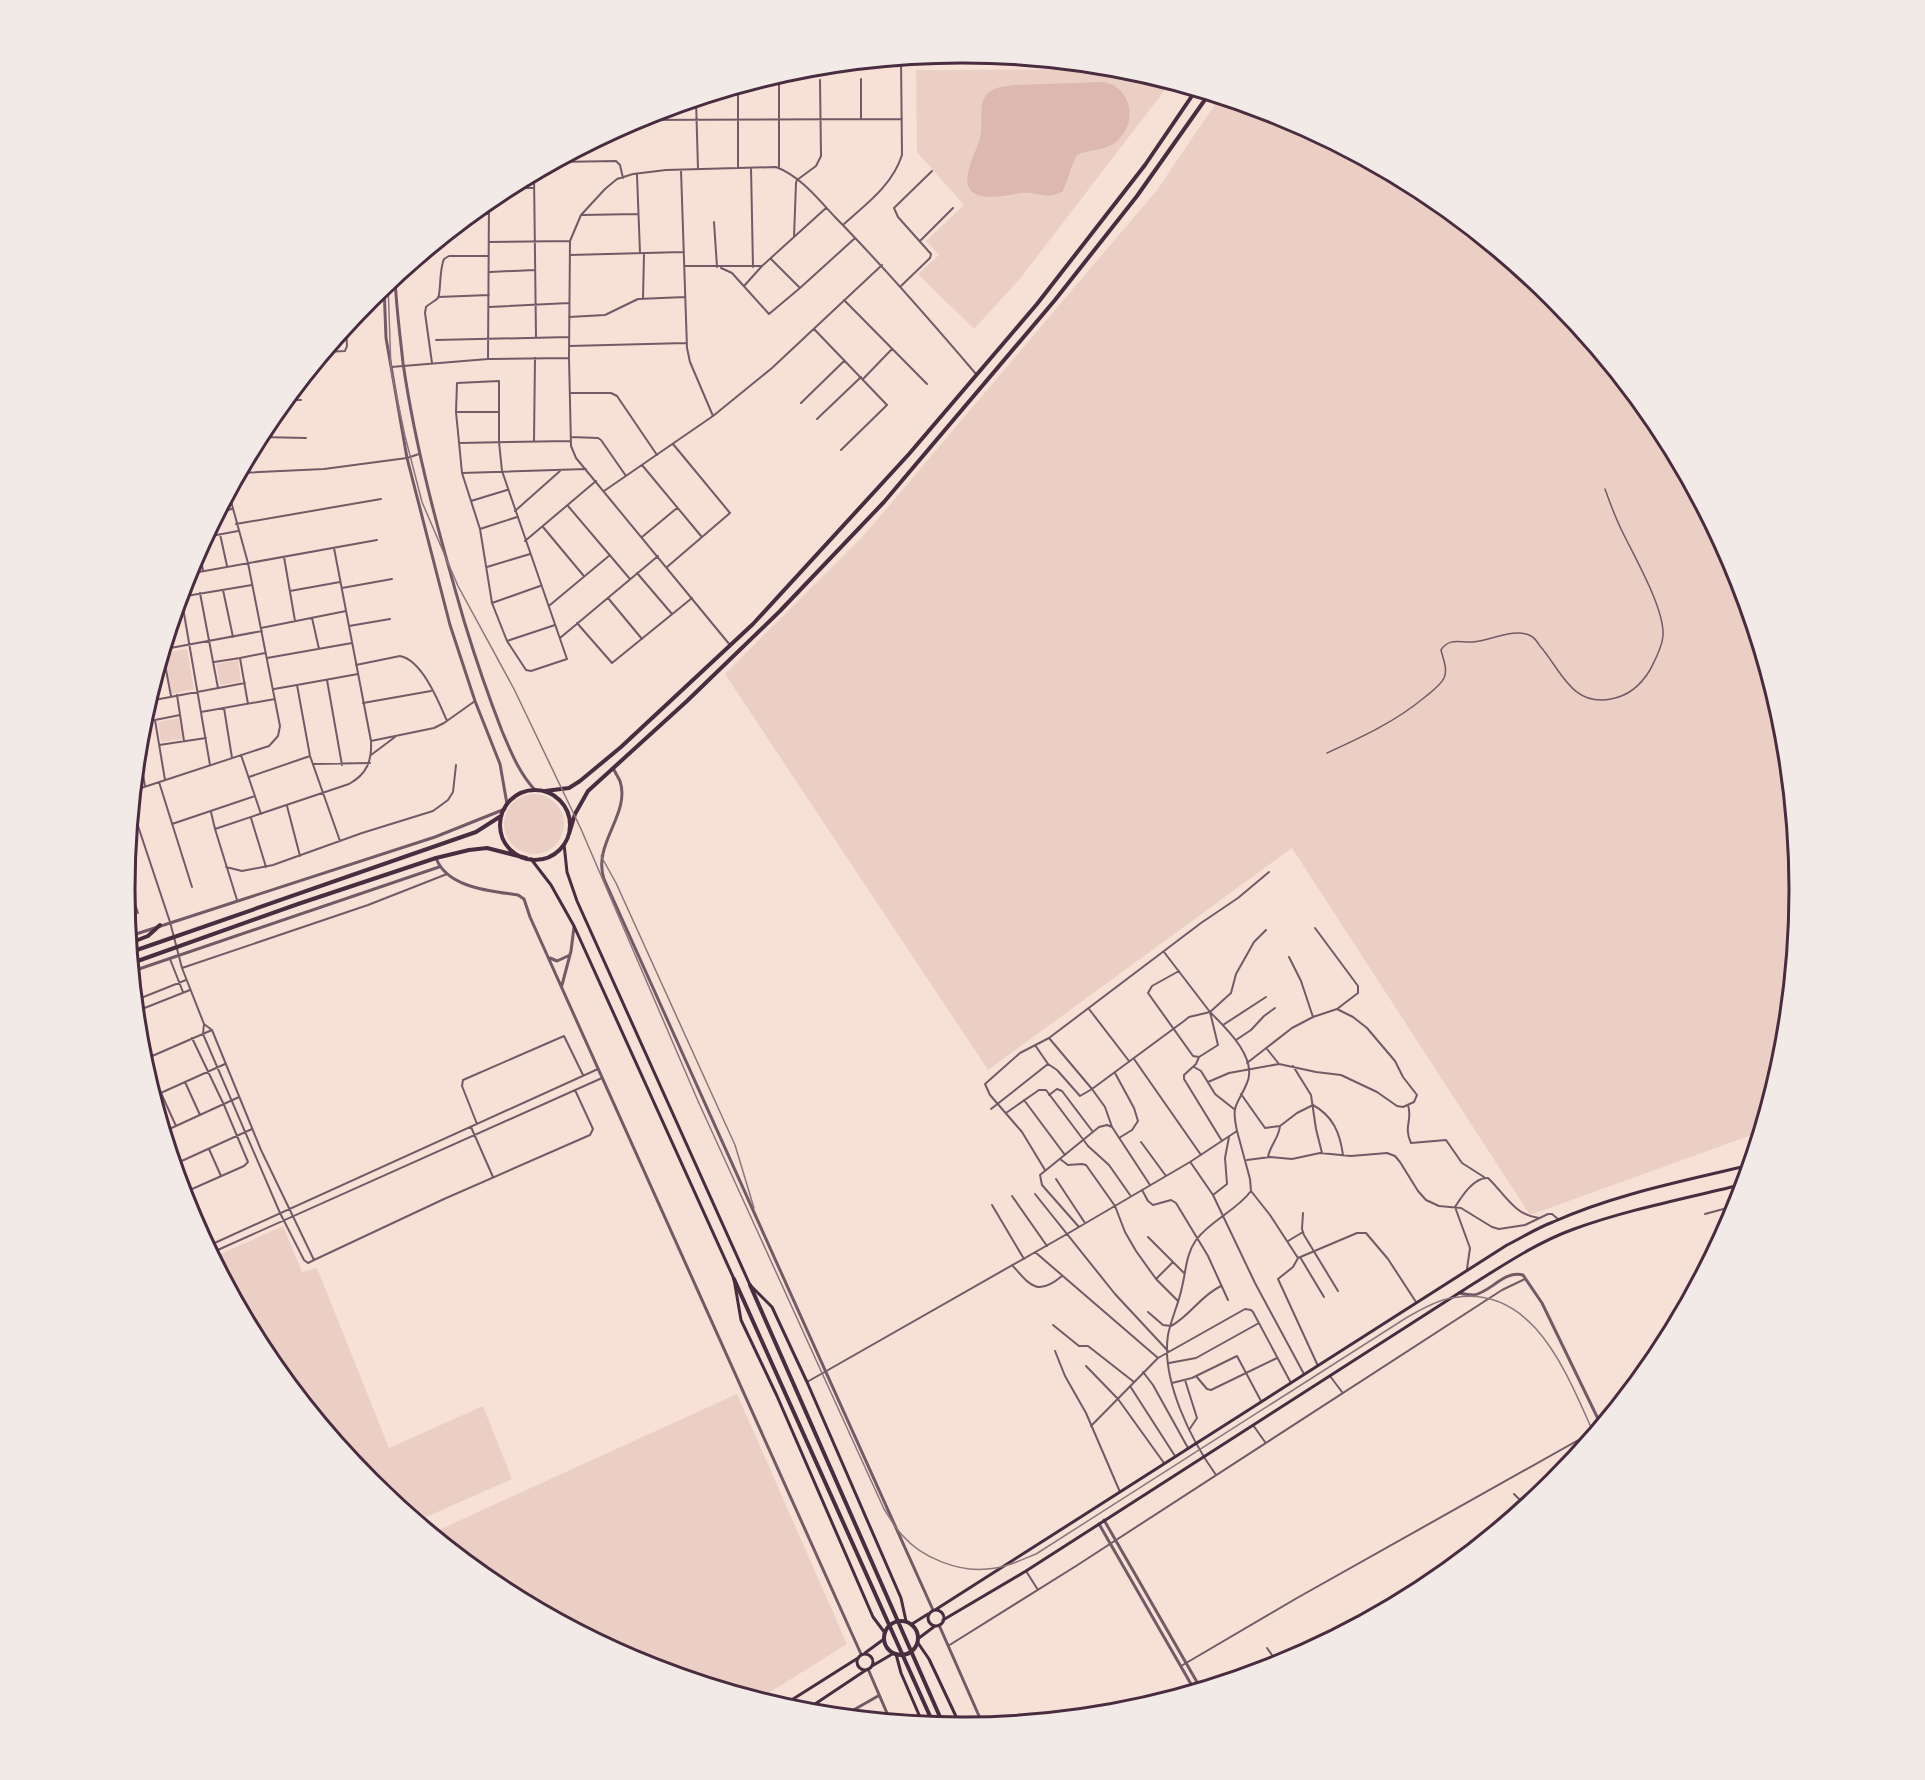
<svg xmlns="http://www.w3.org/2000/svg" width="1925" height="1780" font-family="Karla,sans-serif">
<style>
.green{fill:#ebcfc5}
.water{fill:#dcb8b0}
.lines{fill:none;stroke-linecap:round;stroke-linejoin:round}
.pedestrian{stroke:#755966;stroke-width:1.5}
.minor{stroke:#755966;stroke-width:2}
.tertiary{stroke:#755966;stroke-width:3}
.secondary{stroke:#4a2c40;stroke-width:3}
.primary{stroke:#4a2c40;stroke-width:4}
.trunk{stroke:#4a2c40;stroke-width:4}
.rail{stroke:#8f747c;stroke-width:1.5}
.rim{fill:none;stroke:#4a2c40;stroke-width:3}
</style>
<rect width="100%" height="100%" fill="#f7e1d7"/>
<!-- green -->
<path class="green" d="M1127 69 1171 82 1019 280 974 329 918 274 939 255 926 241 964 205 917 152 916 70Z
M1220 97 1283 116 1428 194 1555 298 1659 425 1736 570 1784 727 1800 890 1784 1054 1760 1132 1530 1215 1292 848 988 1070 725 674 864 535 1157 190Z
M187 649 194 689 172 694 164 653Z
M238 660 241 682 220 685 216 664Z
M179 718 182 739 161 742 158 722Z
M504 824a30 30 0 1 1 60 0a30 30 0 1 1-60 0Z
M283 1226 302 1272 317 1268 389 1448 483 1406 512 1479 417 1521 370 1482 266 1355 214 1257Z
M737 1394 847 1644 759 1699 642 1664 497 1586 432 1533Z"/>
<!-- water -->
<path class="water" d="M1103 82C1131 86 1139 122 1117 141 1106 151 1090 149 1077 155 1070 167 1069 180 1062 192 1044 200 1037 191 1021 193 1002 196 958 207 969 169 972 156 979 146 981 133 983 121 978 102 988 93 995 87 1005 86 1014 85Z"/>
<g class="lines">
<!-- pedestrian -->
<path class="pedestrian" d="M1327 753C1362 737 1395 722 1425 697 1432 691 1440 686 1444 678 1448 669 1443 659 1441 650 1449 637 1461 643 1473 642 1490 641 1515 627 1531 636 1535 638 1538 643 1540 646 1561 670 1572 707 1611 699 1628 696 1641 685 1650 670 1655 660 1662 648 1663 636 1665 609 1634 556 1622 531 1615 517 1610 503 1605 489"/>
<!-- minor -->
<path class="minor" d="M696 100 698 169
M656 112 657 120
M861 119V79
M635 120 902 119
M557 162 616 161 620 165 623 178
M779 167V80
M738 168V87
M751 168 753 267
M681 170 687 348 690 362 713 416
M534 174 536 337
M637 175 640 253
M507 188H534
M472 214H489
M581 215 638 214
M714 222 717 267
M843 225C866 204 892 186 902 155L901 59
M794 237 796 183 797 180 816 166 821 156 820 80
M920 241 953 208
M489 242 570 241
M570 255 683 252
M771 259 800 288 854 239
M684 266H762L826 208
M721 268 732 273 769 314 800 288
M490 272 535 270
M744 286 762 266
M901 286 930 258 931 254 898 217 894 208 932 171
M438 297 489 295
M643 299 644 254
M844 300 927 384
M489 307 569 303
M569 317 605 315 638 299 685 297
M814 329 887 405 841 450
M436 340 569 337
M569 346 686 343
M326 352 345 351 347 346 346 328
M569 358 570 241 581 215 605 189 617 179 633 174 666 170 776 167C800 176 818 199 835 217 884 267 930 320 976 374
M488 359 489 200
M432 363 425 313 426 307C430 303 434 302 438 298 441 293 439 270 444 259L449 256H489
M391 367 488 359 569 358 571 446 576 458 730 645
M863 379 892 349
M499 381V442L502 471 567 659 531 671 526 670 507 641 492 603 480 529 462 473 456 412 457 383Z
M570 393H611L617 396 657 455
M286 400H301
M801 403 844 361
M456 412H498
M817 419 861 377
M260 437 306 438
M571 437 598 438 601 440 626 476
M534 441 535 358
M459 443 570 441
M642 465 701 536
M240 473 324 469 407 458 419 454
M462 473 586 469
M604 491 713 416 772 368 882 265
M471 501 507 490
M568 506 630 579
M515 511 560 471
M219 512 232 509
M236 524 381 499
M543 527 583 575
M480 529 517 517
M220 534 227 566
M206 537 238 531
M642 537 677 508
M525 541 596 481
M199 551 203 570
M284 557 295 621
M487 567 530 554
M667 567 730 513 673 444
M637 573 672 614
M188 574 377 540
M342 588 392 579
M223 590 233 637
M290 591 340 582
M200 593 218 688
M181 596 210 765
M180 597 252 585
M608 598 642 639
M492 603 540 586
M550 605 610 555
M312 618 319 649
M577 623 612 663 692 598
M349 626 390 619
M261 628 346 611
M560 638 658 556
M507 641 555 625
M165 649 262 631
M163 654 171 696
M267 658 352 643
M214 662 240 658
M356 665 400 656C422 660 439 702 447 721
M327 680 342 765
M274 689 297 685
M177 695 184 741
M149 701 245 683
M363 703 431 691
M248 704 240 658 265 653
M224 708 232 758
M201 712 275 699
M155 720 180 715
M142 722 155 720 165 780
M371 741 434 728 444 723 475 701
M159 745 206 738
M139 751 145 786
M241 755 261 814
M371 755 395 737
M313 764 370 763
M249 777 310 756
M159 782 192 887
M135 790 269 746 278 736 280 726 248 563 229 494
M287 806 300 856
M133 811 170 922 182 968 204 1024 203 1034 280 1213 304 1260 308 1263 314 1260
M211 812 215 829
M251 818 266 867
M172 824 255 796
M340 841 310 756 297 685 358 674
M226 867 242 871 273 865 362 833 433 811 448 800 453 792 456 765
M126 877 138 913
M237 900 215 829 349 784C367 774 372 761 371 741L334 548
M1164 952 1210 1012
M1289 957 1301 981 1313 1017
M170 959 183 992
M182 968 368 905 447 874
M1179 971 1152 986 1148 993 1193 1056 1199 1057 1218 1045 1210 1012 1231 993 1236 974 1254 942 1266 930
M136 1000 186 980
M1089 1009 1129 1061
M137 1011 190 990
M204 1024 212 1030 261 1150 314 1260 444 1199 590 1135 593 1129 575 1090
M1223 1025 1266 997
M1236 1040 1251 1030 1264 1016 1275 1008
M1267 1049 1279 1064
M1199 1057 1196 1064 1184 1075V1079L1222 1141
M1134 1059 1201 1155
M143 1060 212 1030
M1247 1063 1292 1028 1313 1017 1337 1009 1358 993V986L1315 928
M1048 1064 1057 1070 1080 1096 1092 1089 1105 1107 1112 1127 1150 1185
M1293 1066 1311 1095 1316 1129 1322 1153
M1194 1067 1201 1071 1215 1094 1234 1109
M1115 1073 1134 1108 1138 1121 1132 1130 1119 1138
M185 1082 200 1115
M1208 1082 1229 1073 1279 1064 1316 1072 1341 1075 1377 1092 1397 1106 1403 1107 1414 1102 1417 1095 1403 1077 1395 1061 1367 1028 1353 1017 1337 1009
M161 1093 176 1126
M1241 1094 1265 1128 1280 1126
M1049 1095 1057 1089 1062 1091 1093 1132
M154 1096 225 1064
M1024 1100 1065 1155
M1408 1105C1413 1120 1403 1126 1411 1143L1446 1140 1462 1163 1484 1177
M991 1109 1048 1064 1035 1045
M1006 1113 1039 1090H1046L1088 1146 1109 1165 1130 1195
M477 1124 462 1086 463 1080 564 1036 583 1075
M471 1127 493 1177
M165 1131 239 1097
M1141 1142 1166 1176
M209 1149 221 1176
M1268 1157C1270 1145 1279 1138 1280 1126L1297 1113 1313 1105C1333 1116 1340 1133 1343 1155
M1060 1159 1068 1165 1082 1164 1086 1165 1115 1206 1125 1232 1136 1251 1156 1279 1178 1301
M1247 1160 1270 1157 1292 1159 1320 1153 1351 1156 1387 1153 1395 1156 1400 1162 1418 1191 1426 1200 1439 1206 1461 1208 1492 1227 1499 1229 1525 1225 1548 1214H1552L1558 1219
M1191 1163 1213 1195 1255 1283 1304 1374
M175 1164 252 1129
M1045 1170 1022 1132 990 1095 985 1084 1020 1053 1049 1038
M1056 1179 1085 1223
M1142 1190 1148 1201 1153 1205 1171 1200 1176 1203 1208 1256 1228 1300
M1251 1191 1270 1215 1298 1258 1293 1267 1278 1279 1318 1366
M183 1193 244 1166 248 1162 224 1105 192 1038
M1035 1194 1115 1294 1168 1351
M1213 1195 1227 1184 1225 1158 1229 1137
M1012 1196 1047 1246
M992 1205 1024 1259
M1303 1213 1302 1229 1304 1235 1338 1291
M1705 1214 1738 1205
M1079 1227 1042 1185 1040 1175 1099 1127 1107 1125 1112 1127
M1148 1237 1184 1273
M1288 1241 1303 1232
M208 1246 598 1069
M1035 1252 1158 1358
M211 1253 602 1078
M1300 1257 1324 1297
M1298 1258 1357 1233H1366L1388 1259 1416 1302
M1012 1265C1030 1285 1037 1297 1062 1276
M1467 1269 1470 1248 1455 1207C1462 1196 1474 1177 1488 1178 1504 1193 1515 1216 1539 1218
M1156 1279 1173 1262
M1148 1312 1163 1325 1171 1326C1191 1315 1200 1296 1221 1286
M1053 1325 1079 1346H1088L1134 1382
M1055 1351 1065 1376 1086 1413 1120 1492
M1169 1363 1196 1358 1259 1323
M1086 1366 1118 1399 1164 1463
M1143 1372 1153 1385 1188 1448
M1196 1376 1207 1389 1211 1390 1277 1358
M1330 1376 1342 1392
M1185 1380 1197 1418 1189 1430
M807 1382 1067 1234 1190 1162 1237 1131C1231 1103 1237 1107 1247 1083 1258 1058 1226 1028 1210 1012L1189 1017 1184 1021 1092 1089 1049 1038 1201 923 1238 898 1269 872
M1172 1383 1192 1378 1237 1356 1261 1401
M1130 1386 1175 1456
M1253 1425 1265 1442
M1091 1426 1158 1358 1245 1309 1251 1310 1253 1312 1291 1383
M1216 1475C1191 1440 1161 1380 1168 1335 1171 1319 1179 1303 1182 1287 1186 1271 1186 1254 1196 1240 1211 1220 1236 1211 1251 1191L1250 1179 1237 1131
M1514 1494 1526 1506
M1026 1571 1038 1590
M948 1646 1076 1566 1502 1290 1525 1279
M1267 1648 1279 1665
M1181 1666 1297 1598 1598 1429
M1177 1696 1193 1687"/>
<!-- tertiary -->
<path class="tertiary" d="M395 277C396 306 400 334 403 363 416 452 440 538 465 624 476 660 488 695 502 731 511 752 519 773 535 790
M384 286 386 338 407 458 450 625 475 701 500 764 507 804
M613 768C615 772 618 777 620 781 631 814 592 844 604 879L933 1610
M436 858C447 888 491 891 518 895L524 899 530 917 861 1654
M130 936 435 837 505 809
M550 958 557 961 570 955
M133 971 439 867
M562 985 571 951 574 927
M1459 1293C1464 1294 1469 1295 1474 1295 1491 1292 1504 1270 1523 1275L1542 1303 1601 1425
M1104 1520 1201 1689
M1099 1524 1195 1691
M939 1625 983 1725
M868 1669 890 1720
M843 1716 878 1696"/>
<!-- secondary -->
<path class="secondary" d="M564 844 567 872 577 901 750 1285 772 1307 807 1382 901 1598 906 1621
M531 859 551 885 574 926 734 1279 741 1320 777 1396 873 1617 885 1633
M935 1610 1507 1245C1523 1237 1537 1228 1553 1222 1615 1194 1684 1181 1750 1165
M928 1618a8 8 0 1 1 16 0a8 8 0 1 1-16 0Z
M943 1620 1026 1571 1473 1284C1505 1264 1538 1242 1574 1229 1629 1209 1688 1198 1744 1184
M912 1624 928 1614
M919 1638 935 1626
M918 1643 929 1659 961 1727
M865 1653 884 1639
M857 1662a8 8 0 1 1 16 0a8 8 0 1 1-16 0Z
M896 1654 901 1673 923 1724
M872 1666 894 1653
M782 1706 858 1658
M803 1712 866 1670"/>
<!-- primary -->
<path class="primary" d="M734 1279 934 1725
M750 1285 944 1726
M884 1638a17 17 0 1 1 34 0a17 17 0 1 1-34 0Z"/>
<!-- trunk -->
<path class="trunk" d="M500 825a35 35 0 1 1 70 0a35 35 0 1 1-70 0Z
M545 791 569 788 580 781 621 747 753 624 909 454 1037 304 1145 165 1196 90
M569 834 575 814 588 791 687 701 780 611 884 502 1055 300 1137 196 1209 94
M130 943 148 936 160 925
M131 952 476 832 501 816
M132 963 298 904 436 858 469 850 487 848 526 858"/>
<!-- rail -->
<path class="rail" d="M388 283 391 370 405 436 422 502 458 586 514 689 581 829 698 1101 884 1509C890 1518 895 1528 903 1536 922 1558 959 1572 987 1569 1005 1568 1021 1560 1036 1554L1406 1318C1418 1311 1430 1304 1443 1300 1531 1276 1566 1372 1594 1434
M601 856 616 883 735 1145 754 1208"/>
</g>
<!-- crop -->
<path d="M0 0H1925V1780H0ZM135 890a827 827 0 1 1 1654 0a827 827 0 1 1-1654 0Z" fill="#f1eae7" fill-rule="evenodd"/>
<path class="rim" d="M135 890a827 827 0 1 1 1654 0a827 827 0 1 1-1654 0Z"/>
</svg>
